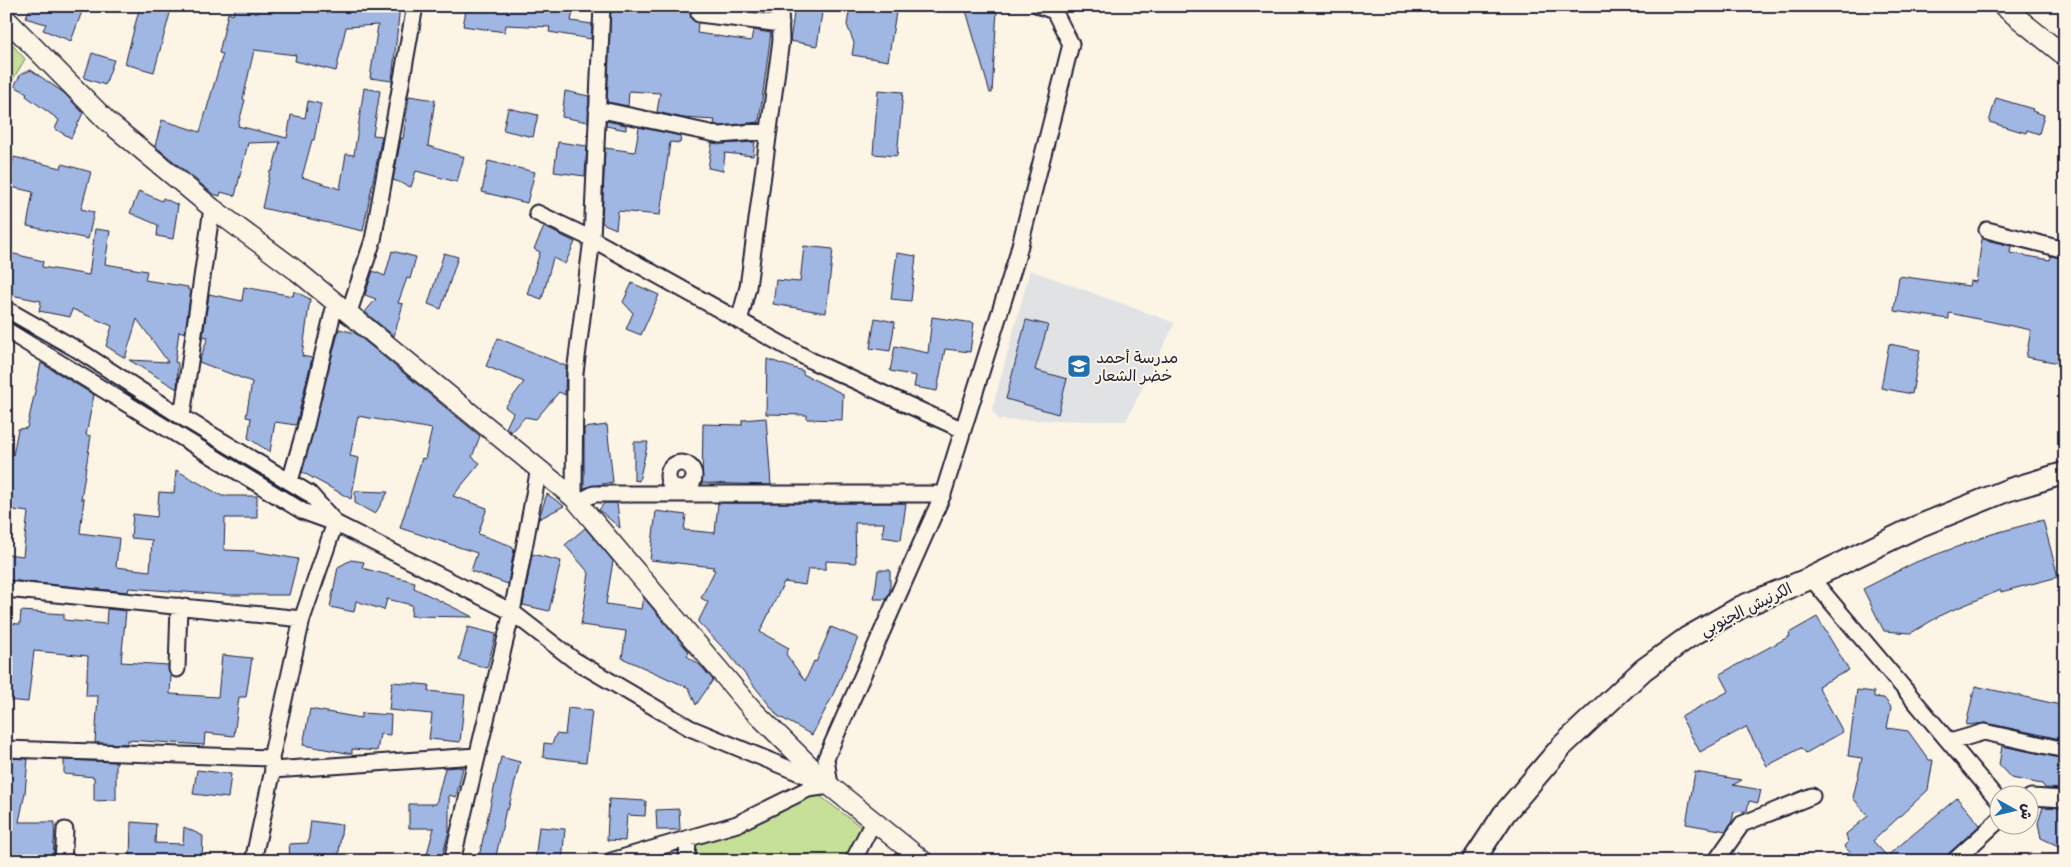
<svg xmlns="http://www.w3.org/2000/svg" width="2071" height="867" font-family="Sriracha,'Playpen Sans Arabic',sans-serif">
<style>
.built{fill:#e0e2e4}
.green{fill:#c7e097;stroke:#748169}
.building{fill:#a0b6e3;stroke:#22223b}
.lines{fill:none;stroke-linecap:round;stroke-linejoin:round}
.minor-casing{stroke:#22223b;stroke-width:19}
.tertiary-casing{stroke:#22223b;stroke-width:22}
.secondary-casing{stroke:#22223b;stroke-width:25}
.minor{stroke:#fcf5e5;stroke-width:15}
.tertiary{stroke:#fcf5e5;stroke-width:19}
.secondary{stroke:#fcf5e5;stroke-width:21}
.labels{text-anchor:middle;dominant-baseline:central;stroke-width:4;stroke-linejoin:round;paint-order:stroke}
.poi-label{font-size:16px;fill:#22223b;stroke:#fcf5e5;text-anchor:start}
.street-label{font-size:16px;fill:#22223b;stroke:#fcf5e5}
</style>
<rect width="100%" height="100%" fill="#fcf5e5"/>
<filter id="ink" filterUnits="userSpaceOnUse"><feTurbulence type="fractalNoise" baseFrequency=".02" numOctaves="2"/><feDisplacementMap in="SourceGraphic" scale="10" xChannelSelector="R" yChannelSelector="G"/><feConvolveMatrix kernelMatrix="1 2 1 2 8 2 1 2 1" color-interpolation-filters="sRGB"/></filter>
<g filter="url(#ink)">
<!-- built -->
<path class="built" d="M1030 270 1175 323 1126 421 999 420 992 410Z"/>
<!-- green -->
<path class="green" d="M6 38 25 59 6 91Z
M812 794 820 796 861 827 844 861H691L693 847 701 842 738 833Z"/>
<!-- building -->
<path class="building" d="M32 6H84L71 41 43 30 46 24 25 18Z
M140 6H172L154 72 125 64Z
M235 6H400L392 81 370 78 378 25 346 27 336 71 295 61 296 55 254 50 243 99 245 100 238 126 287 138 291 115 305 118 308 101 321 104 314 140H312L302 177 340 189 346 154 354 155 364 88 380 91 373 135 382 136 363 231 262 208 270 171H272L280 142 248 143 235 196 221 192 220 196 213 194 155 146 162 120 200 132 223 54 219 53 228 13 233 15Z
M474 6 574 7 571 21 592 24 591 39 549 32 550 27 506 25 505 32 463 26 466 10 473 11Z
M611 6H691V18L698 23 697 33 751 41 753 30 771 33 759 122 721 126 714 124 715 120 683 118 657 112 660 93 629 91 628 106 607 102Z
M795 6H823L817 46 790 41Z
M850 6H897L888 61 852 55 854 43 847 25Z
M965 7 997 10 992 93H990Z
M92 53 114 60 105 85 84 78Z
M31 70 64 93 83 113 71 138 55 129 59 120 26 96 27 93 14 86 21 74Z
M878 90 903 92 897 156 873 154Z
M565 91 589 96 588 122 562 117Z
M409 96 435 100 428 146 464 157 457 182 416 171 411 187 393 180 401 138 403 139Z
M1996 98 2033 109 2032 111 2044 115 2039 134 2027 130 2026 133 1989 122Z
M508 108 538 115 533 137 503 130Z
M606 121 626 125V130L606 126Z
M639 127 681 136 680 143 670 142 660 215 618 211 616 229 602 223 605 148 635 152Z
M558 142 587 146 585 176 554 172Z
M755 142 753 156 725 153 723 171 708 168 712 143 721 144Z
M14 157 61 168 62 164 91 172 81 209 94 212 88 239 27 226 33 192 7 186Z
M488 161 535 172 527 203 482 192Z
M139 191 162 201 163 198 178 205 173 239 157 236 158 225 130 213Z
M544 227 575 242 565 264 553 258 542 299 527 294 540 252 534 249Z
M95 229 110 231 105 264 147 271 145 280 188 287V290H191L185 333 179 331 175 362 178 363 177 389 129 360 168 362 137 319 125 358 106 346 112 326 72 309 70 317 39 311 41 301 6 294V252L43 261 42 267 89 275Z
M1982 239 2011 246 2010 253 2050 260 2051 256 2065 259V364L2026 357 2031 330 1949 313V319L1894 311 1899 276 1969 286 1970 281 1976 282Z
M804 246 833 249 826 313 773 304 776 280 800 282Z
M392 251 416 257 410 279 407 278 398 303 403 304 394 336 365 312 376 299 365 295 373 271 385 276Z
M444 253 458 257 441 309 428 304Z
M897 253 916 256 911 301 891 299Z
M632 283 659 295 641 335 626 329 633 313 623 302Z
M244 287 293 296 294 291 310 299 302 356 312 358 296 425 275 422 270 452 248 438 251 418 246 417 252 382 199 362 208 337 203 336 209 294 242 301Z
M932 317 974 323 970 352 945 349 937 391 914 387 916 376 890 371 895 346 928 353Z
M875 318 895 322 890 351 870 348Z
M1026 320 1048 325 1035 370 1067 379 1058 414 1006 399Z
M339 329 355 333 480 436 472 457 480 463 453 496 487 508 478 534 512 546V548L514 549 508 584 471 571 477 553 400 528 422 458 425 459 432 429 358 416 350 456 359 458 351 499 302 472Z
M498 338 566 366 565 395 559 392 536 419 525 417 511 432 506 428 513 413 505 407 524 382 486 366Z
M1889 344 1920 350 1912 394 1881 388Z
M767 359 803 371V374L843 394 842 420 807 419V415L766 414Z
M41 363 94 395 86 435 91 436 81 499H84L80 533 119 538 116 567 150 571 152 540 131 538 133 514 157 517 159 492 174 493 176 470 222 496H257V518H225L224 550 253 551 298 559 289 595H226L129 588 128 592 6 580V554L23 556 28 512 6 509V455H13L18 429 27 428Z
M766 418 771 485 702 483 703 424 742 425V420Z
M607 425 613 482 584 488V428Z
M634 442H648L639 481 634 480Z
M355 491 388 492 375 514 355 503Z
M547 494 564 506 539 519 540 515Z
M604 503H617L620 528 599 510Z
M718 503H906L901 540 882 537 884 523H855L856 563 826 561V569H808L805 585 784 582 760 632 789 648 786 654 805 681 814 661 816 662 831 627 858 638 831 699 812 735 778 716 728 653 698 622 708 602 701 598 715 570 712 569 714 567 650 560 656 511 686 515 684 530 715 533Z
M2043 520 2058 577 2001 592V590L1943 614 1911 633 1884 631 1863 589 1916 562 1992 534Z
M585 528 613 561 606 604 641 609 643 597 689 652 687 656 700 665 713 680 696 705 689 688 622 658 626 631 581 625 589 573 565 545Z
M532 554 561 561 549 611 523 605Z
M351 560 364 562 362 568 415 582 414 588 473 617 411 616 412 605 387 599 384 610 356 601 354 612 330 607 338 567Z
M878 570H890V591L886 599H874Z
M107 609 126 611 121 662 168 665 171 676 170 694 218 697 222 655 252 658 246 697H239L234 736 205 733 204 745 128 740V744L95 743 98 696H86L88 656 34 651 28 702 6 700V623L20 624 21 611 64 614V620L106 624Z
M1817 617 1849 670 1818 686 1843 732 1806 753 1801 748 1767 766 1746 727 1700 752 1681 717 1729 691 1720 674 1790 636 1789 633Z
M468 627 496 634 487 668 459 660Z
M392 682 429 685 428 691 465 695 460 742 429 739 432 714 389 710Z
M1975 686 2065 706V740L1986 723 1966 725Z
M1857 690 1874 692V697L1884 698 1891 707 1887 728 1908 731 1929 760H1933L1928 790 1873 841 1887 856 1957 798 1980 825 1948 854 1943 861H1858L1844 846 1848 842 1846 834 1868 816 1853 798 1862 758 1848 756Z
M568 708 592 711 586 762 543 757 544 743 552 744 556 734 565 735Z
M310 709 361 718 362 713 391 715 390 735 380 734 377 751 352 749V754L303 745Z
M2002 746 2065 759 2063 789 2045 788 2042 784 2011 778 1999 765Z
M501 757 520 762 508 810 506 809 495 861H478Z
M7 758 28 759 25 793 19 822H55L53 861H6Z
M64 760 116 762V800L94 801V777L64 774Z
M458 767 463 768 456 797 449 795V831L441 861H425L434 828H409V804H436L445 768Z
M197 770 231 774 228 798 193 794Z
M1695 772 1742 780 1733 785 1761 790 1758 803 1749 801 1747 811 1734 812 1732 821 1726 831 1686 824Z
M609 799 646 801 645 816 627 815 625 841 607 840Z
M2043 807 2065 808V849L2041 838 2038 823Z
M679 809 680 830H657L656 810Z
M311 821 342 825 338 861 290 860 289 844 308 843Z
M131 822 156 824 155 843 183 844 184 827 203 836 202 861H130Z
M539 827 565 829 562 861H535Z"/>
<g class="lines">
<!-- minor casing -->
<g class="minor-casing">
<path id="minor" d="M700 6 699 14 781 24
M597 109 720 135 769 131
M537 213 592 239 812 361 963 430
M1987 230 2065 250
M6 309 78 350 182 417 310 494 334 521
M348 315 373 240 415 6
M739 321 748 287 781 40 780 6
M6 330 302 511 335 523 512 612 574 660 690 728 824 783
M182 417 212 208
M668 476a13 13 0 1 1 26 0a13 13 0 1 1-26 0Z
M290 481 305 429 335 304
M574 498 575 373 592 239 602 6
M578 502 594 494H943
M1811 578 1998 800
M6 589 302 619
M177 669 179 606
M1950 742 1984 732 2065 750
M6 749 271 758
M273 770 476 756
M830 786 826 758 943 494 1017 257 1071 44 1054 11 1040 6
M2028 799 2031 797 2065 799
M63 861 65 830
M253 861 273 770 271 758 302 619 335 523
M452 861 512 612 539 468
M611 861 737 824 808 789 830 786
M687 861 688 839
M853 861 873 822
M1716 861 1742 824 1812 796
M1954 861 1998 821"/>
</g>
<!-- tertiary casing -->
<g class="tertiary-casing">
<path id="tertiary" d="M2003 6 2065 56
M6 19 107 121 212 208 297 271 574 498 752 709 830 786 923 861"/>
</g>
<!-- secondary casing -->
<g class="secondary-casing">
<path id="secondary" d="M1473 861 1504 814 1562 746 1643 670 1687 638 1741 607 1811 578 1914 528 2008 490 2065 473"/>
</g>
<!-- minor -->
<use href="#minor" class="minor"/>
<!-- tertiary -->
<use href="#tertiary" class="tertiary"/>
<!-- secondary -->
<use href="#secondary" class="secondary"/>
</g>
</g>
<!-- icons -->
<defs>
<g id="school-square" transform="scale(1.25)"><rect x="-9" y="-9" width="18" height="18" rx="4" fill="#1f6fb2" stroke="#fcf5e5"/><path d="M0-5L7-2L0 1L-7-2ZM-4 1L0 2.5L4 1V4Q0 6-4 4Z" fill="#fff"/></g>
</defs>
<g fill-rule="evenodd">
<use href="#school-square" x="1079" y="366"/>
</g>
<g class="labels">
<!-- poi labels -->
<g class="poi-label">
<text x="1096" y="357">مدرسة أحمد<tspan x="1096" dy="18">خضر الشعار</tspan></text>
</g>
<!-- street labels -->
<g class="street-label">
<text transform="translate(1746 609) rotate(-26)">الكرنيش الجنوبي</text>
</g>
</g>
<!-- margin -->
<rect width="2071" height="867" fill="none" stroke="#fcf5e5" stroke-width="25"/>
<rect x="12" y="12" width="2046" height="842" fill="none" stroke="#22223b" stroke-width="2" filter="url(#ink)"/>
<!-- north arrow -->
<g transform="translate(2014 810) rotate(98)"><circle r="24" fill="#fcf5e5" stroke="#a5a1a1"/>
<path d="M0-4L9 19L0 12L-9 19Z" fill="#1f6fb2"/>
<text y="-8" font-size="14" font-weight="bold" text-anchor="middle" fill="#22223b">ش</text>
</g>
</svg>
